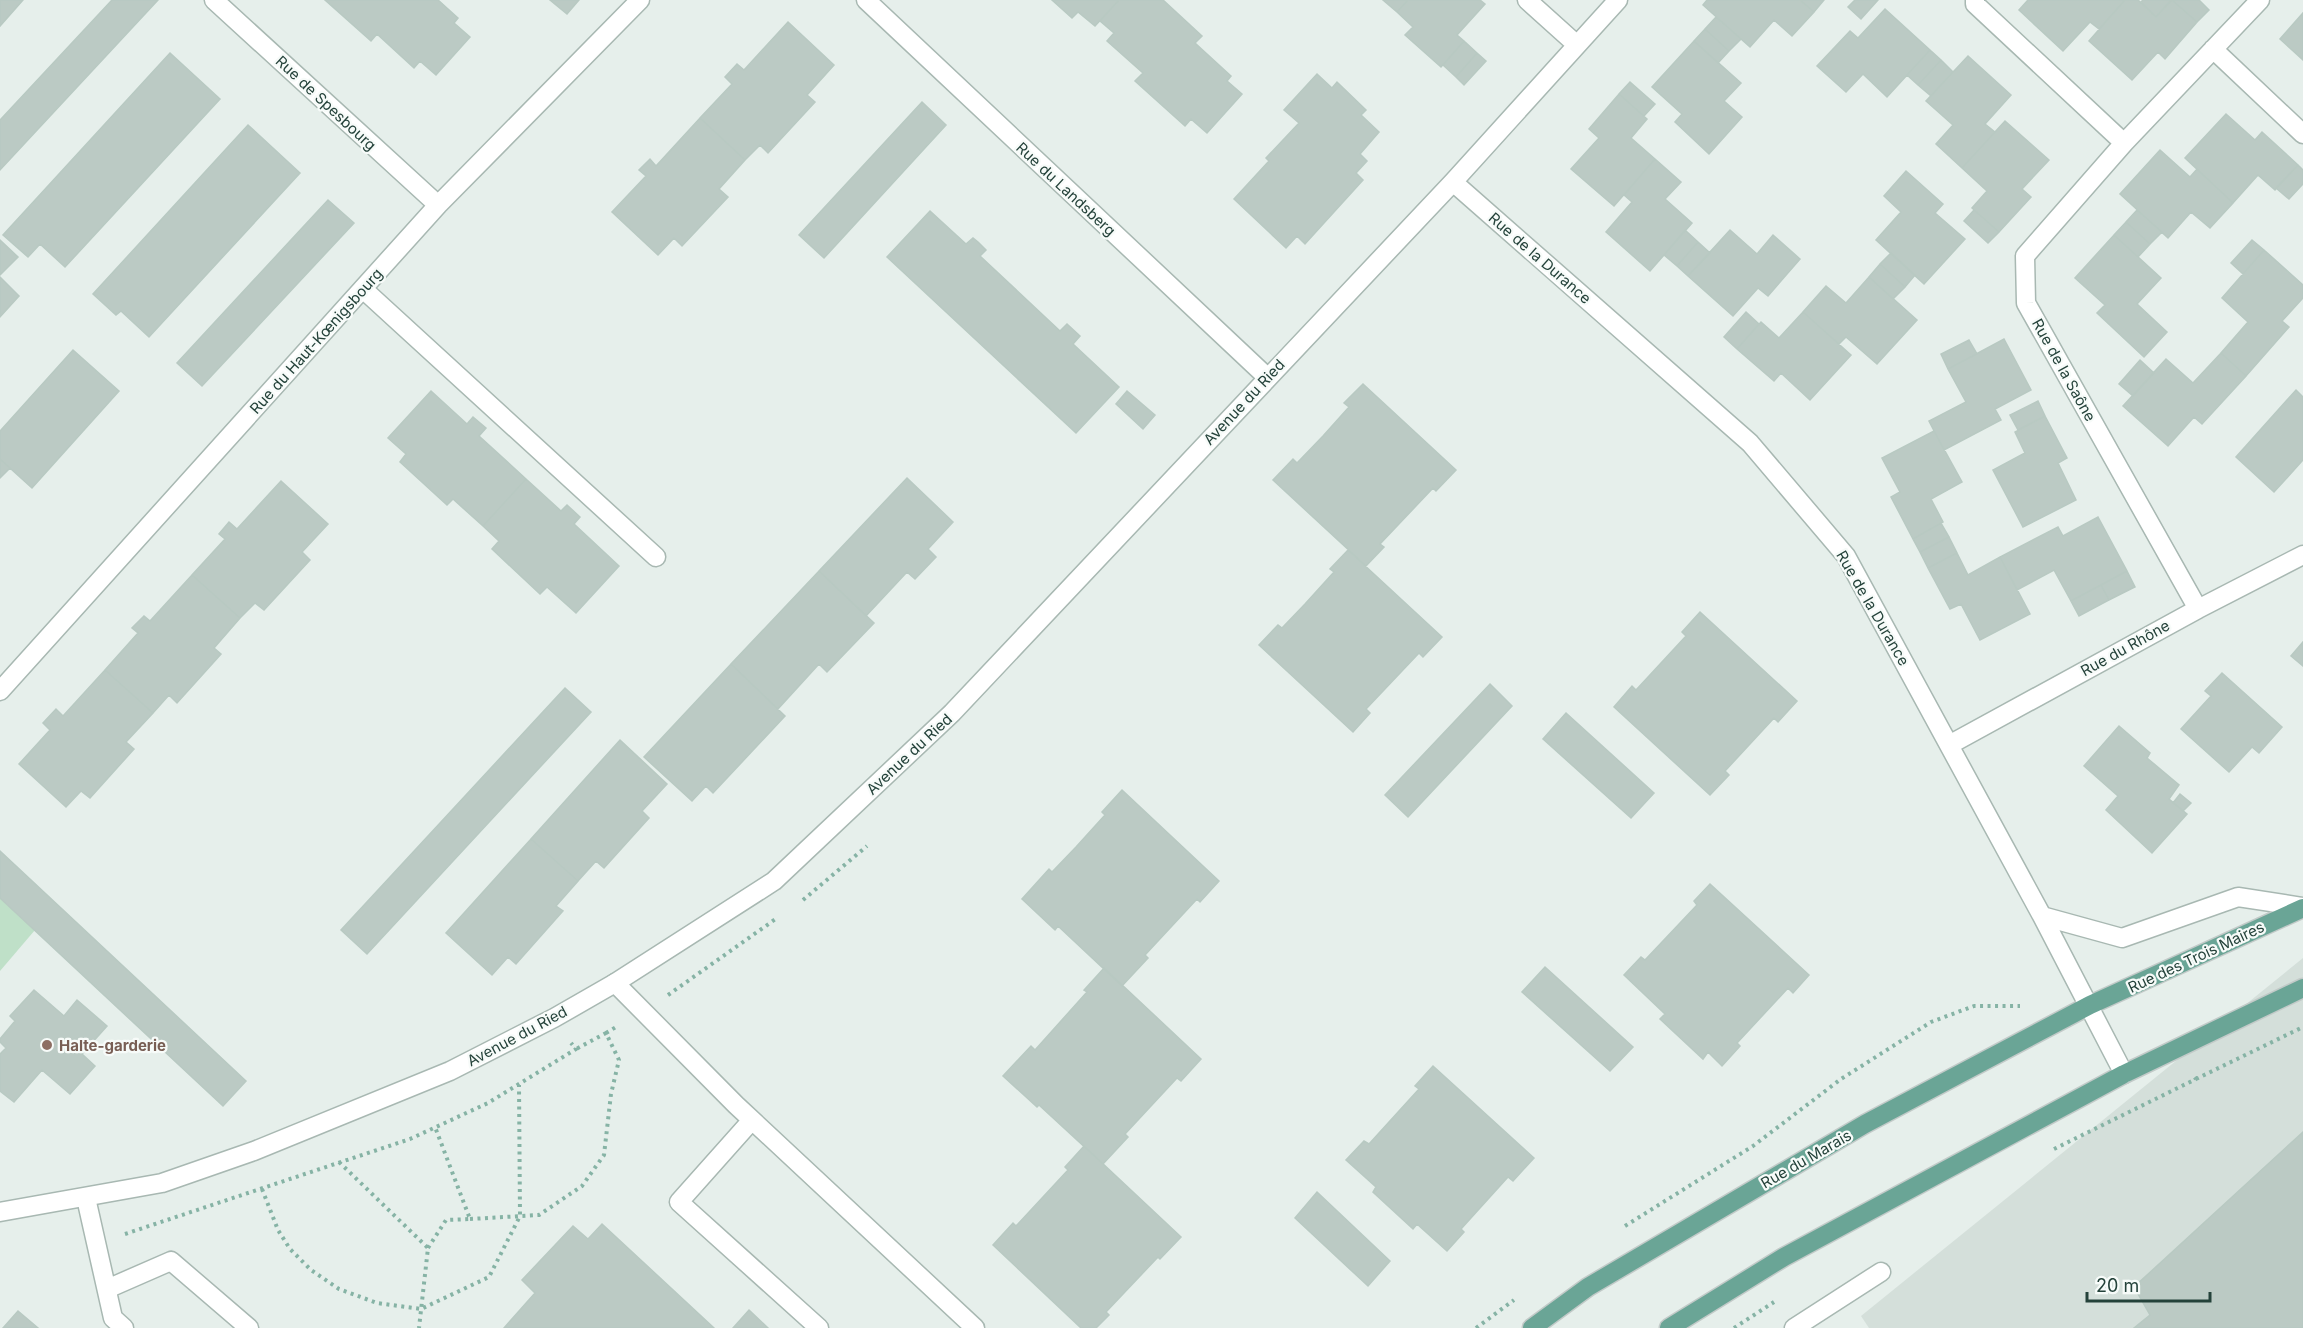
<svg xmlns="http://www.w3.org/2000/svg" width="2303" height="1328" font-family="Inter,sans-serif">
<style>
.built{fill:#d4dfda}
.green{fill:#bfe0c8}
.building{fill:#bbcac4;stroke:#b8c9c2;stroke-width:1.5}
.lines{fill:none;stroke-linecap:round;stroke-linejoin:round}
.service-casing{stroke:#a8b8b2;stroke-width:21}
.minor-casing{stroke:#a8b8b2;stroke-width:21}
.primary-casing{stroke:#c2cac8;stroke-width:21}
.path{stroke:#86b3a5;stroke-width:4;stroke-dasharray:3 4.5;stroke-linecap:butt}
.service{stroke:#fff;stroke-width:18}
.minor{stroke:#fff;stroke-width:18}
.primary{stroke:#6aa596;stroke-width:18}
.education-dot{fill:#8d6e63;stroke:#f7fbf9;stroke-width:2}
.labels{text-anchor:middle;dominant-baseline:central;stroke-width:4.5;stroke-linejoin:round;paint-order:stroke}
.street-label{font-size:15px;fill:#24423a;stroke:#f7fbf9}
.education-label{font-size:15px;font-weight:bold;fill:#785e54;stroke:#f7fbf9;text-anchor:start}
</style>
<rect width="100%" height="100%" fill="#e6efeb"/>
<!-- built -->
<path class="built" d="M2303 958V1328H1869L1861 1316Z"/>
<!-- green -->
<path class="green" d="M0 898 35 930 0 971Z"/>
<!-- building -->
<path class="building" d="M0 0H23L0 26Z
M112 0H158L0 170V120Z
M325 0H438L458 18 454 23 470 37 436 75 420 61 414 68 377 34 371 41Z
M550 0H579L567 14Z
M1052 0H1119L1095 26 1078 12 1072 18Z
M1119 0H1163L1202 36 1195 43 1231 76 1227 81 1242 94 1207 133 1191 119 1185 126 1135 81 1143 73 1107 41 1114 33 1100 21Z
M1383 0H1408L1397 12Z
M1408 0H1480L1485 4 1457 35 1464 41 1441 67 1405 35 1413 27 1397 12Z
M1707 0H1800L1814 12 1792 36 1774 20 1750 47 1703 5Z
M1800 0H1824L1814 12Z
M1855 0H1878L1861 19 1848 7Z
M2028 0H2125L2099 29 2090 22 2063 51 2019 10Z
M2125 0H2138L2156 17 2172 0 2197 22 2165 59 2158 52 2132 80 2089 41Z
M2143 0H2171L2156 17 2141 2Z
M2172 0H2199L2209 10 2197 22Z
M1885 9 1930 50 1887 97 1863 74 1846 92 1817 66 1850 31 1858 38Z
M2303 13V60L2280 39Z
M1716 17 1741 39 1729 51 1705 29Z
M788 22 834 65 807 95 815 102 768 153 760 145 745 160 700 118 732 84 725 77 737 64 744 70Z
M1705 29 1729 51 1718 63 1694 41Z
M1464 41 1477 53 1456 77 1443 65Z
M1694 41 1741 83 1724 101 1742 117 1709 154 1675 122 1682 114 1652 87Z
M1930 50 1941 60 1918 85 1907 75Z
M170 53 220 99 65 267 40 244 28 257 3 235Z
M1477 53 1486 61 1464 85 1456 77Z
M1968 56 2011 95 1985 124 1995 132 1962 168 1936 144 1953 125 1926 101Z
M1941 60 1953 72 1931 96 1918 85Z
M1317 74 1332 88 1337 82 1366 110 1361 115 1379 132 1360 154 1367 161 1356 173 1363 180 1305 244 1297 236 1286 248 1234 199 1269 161 1266 158 1299 123 1284 110Z
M1630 82 1655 104 1644 116 1619 94Z
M1619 94 1647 119 1631 138 1655 159 1614 206 1571 169 1599 138 1589 129Z
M922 102 946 125 824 258 799 235Z
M2226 114 2255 140 2262 132 2298 165 2275 190 2258 175 2233 203 2185 158Z
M700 118 745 160 719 189 728 197 682 246 674 238 658 255 612 212 646 176 639 170 650 159 656 166Z
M2005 121 2049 160 2022 189 2031 197 1999 232 1972 208 1987 191 1962 168Z
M248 125 300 173 149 337 121 311 116 315 93 294Z
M2160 150 2190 177 2197 169 2233 203 2210 228 2191 212 2168 238 2120 194Z
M1655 159 1681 182 1665 199 1692 223 1650 271 1606 232 1632 202 1624 195Z
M2298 165 2303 170V184L2289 199 2276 188Z
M1906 171 1943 204 1935 213 1965 239 1924 284 1876 240 1901 212 1884 196Z
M328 200 354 223 202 386 177 363Z
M1974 210 1999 232 1988 243 1964 221Z
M2137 210 2162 232 2150 244 2126 222Z
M930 211 966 244 973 238 978 242 986 250 980 256 1060 331 1067 324 1080 336 1073 344 1119 387 1076 433 887 257Z
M2126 222 2150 244 2138 257 2114 235Z
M1685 230 1698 242 1677 266 1664 255Z
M1730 230 1757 254 1773 235 1800 259 1768 296 1758 288 1733 316 1688 276Z
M2114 235 2161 278 2137 304 2167 332 2144 357 2097 313 2105 305 2075 278Z
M0 240 18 257 0 275Z
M2252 240 2264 250 2243 274 2231 263Z
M1698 242 1710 253 1688 276 1677 266Z
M2264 250 2303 285V298L2282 321 2289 327 2246 376 2221 353 2248 322 2222 298Z
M1891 253 1915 275 1905 287 1880 264Z
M1880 264 1905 287 1893 299 1869 277Z
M0 277 19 296 0 317Z
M1869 277 1917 320 1877 364 1846 337 1839 344 1803 312 1826 286 1846 303Z
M1746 312 1759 324 1737 349 1724 337Z
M1803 312 1851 355 1810 400 1781 373 1774 381 1737 349 1761 322 1779 338Z
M2004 339 2031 390 1995 409 2001 420 1944 450 1929 421 1966 402 1948 369Z
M1969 340 1977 354 1948 369 1941 354Z
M73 350 119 391 32 488 0 459V431Z
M2221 353 2246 376 2202 424 2194 417 2168 446 2123 406 2166 359 2193 383Z
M2140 360 2154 373 2133 396 2119 384Z
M1363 384 1456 470 1436 491 1433 488 1380 544 1384 547 1366 566 1273 480 1293 459 1297 463 1323 436 1349 407 1344 403Z
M2296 390 2303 397V460L2274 492 2236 457Z
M431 391 467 424 473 417 486 428 479 436 526 479 483 526 453 499 447 505 400 462 406 454 388 438Z
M1127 391 1155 415 1143 429 1116 404Z
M2038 401 2045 416 2018 430 2010 415Z
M2045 416 2067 458 2058 463 2076 500 2023 527 1993 470 2025 453 2015 432Z
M1934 431 1962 482 1931 499 1943 522 1913 539 1891 497 1900 492 1882 458Z
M0 459 10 468 0 478Z
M907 478 953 522 928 549 936 557 915 579 907 572 866 616 819 571Z
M526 479 561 511 567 505 580 517 574 524 619 566 576 613 547 587 540 594 492 549 499 541 483 526Z
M281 481 328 524 302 552 310 560 264 610 255 603 240 618 192 575 225 539 219 534 229 522 237 529Z
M2098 517 2127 571 2071 601 2054 570 2017 590 2000 557 2058 527 2063 536Z
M1941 523 1949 537 1920 552 1913 539Z
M1949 537 1957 553 1928 568 1920 552Z
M1348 550 1442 637 1423 657 1419 653 1366 709 1370 713 1353 732 1259 645 1278 625 1282 628 1305 604 1334 572 1330 569Z
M1957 553 1968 575 2000 557 2030 614 1980 640 1961 604 1950 609 1928 568Z
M819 571 874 623 827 672 819 664 778 709 731 664Z
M2127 571 2135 587 2109 600 2101 585Z
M192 575 240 618 214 648 221 654 177 703 169 695 153 713 105 670 138 633 132 628 144 616 150 621Z
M2101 585 2109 600 2079 616 2071 601Z
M1700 612 1797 701 1778 722 1774 718 1725 771 1729 775 1710 795 1614 707 1632 686 1636 690 1686 636 1682 632Z
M2303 642V666L2291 656Z
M731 664 785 716 713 793 706 786 692 801 644 757Z
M105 670 153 713 126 742 134 749 90 798 81 791 66 807 19 764 50 730 43 723 56 709 63 716Z
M2222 673 2282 727 2259 753 2252 747 2229 772 2181 729 2211 696 2205 691Z
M1490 684 1512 706 1408 817 1385 795Z
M565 688 591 712 367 954 341 930Z
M1566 713 1654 793 1631 818 1543 739Z
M2119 726 2150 753 2147 758 2179 785 2169 799 2187 814 2152 853 2106 810 2118 796 2084 766Z
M620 740 667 784 642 811 649 818 604 868 596 861 578 881 531 839Z
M1122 790 1219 881 1200 902 1197 899 1145 955 1148 958 1122 986 1058 926 1055 930 1022 899 1049 869 1052 872 1076 847 1105 815 1102 812Z
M2180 794 2191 803 2183 811 2173 803Z
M531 839 578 881 556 906 563 911 516 964 508 957 492 975 446 933Z
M0 851 246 1081 223 1106 0 898Z
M1710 884 1809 975 1793 993 1788 988 1737 1043 1740 1046 1722 1066 1708 1052 1703 1059 1660 1019 1665 1014 1624 975 1641 957 1645 960 1697 905 1694 901Z
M1545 967 1633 1047 1610 1071 1522 992Z
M1104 968 1201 1059 1181 1081 1177 1078 1125 1134 1128 1137 1103 1164 1039 1105 1037 1107 1003 1076 1031 1046 1035 1050 1087 992 1084 990Z
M34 990 64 1016 77 1000 107 1026 82 1054 95 1066 70 1094 42 1070 14 1102 0 1091V1054L6 1048 0 1042V1039L15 1021 10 1016Z
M1433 1066 1534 1158 1513 1181 1508 1177 1461 1229 1464 1232 1447 1251 1417 1224 1413 1229 1373 1192 1376 1187 1346 1160 1364 1141 1369 1144 1419 1089 1415 1086Z
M2303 1132V1328H2134L2150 1315 2134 1287Z
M1084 1146 1181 1237 1160 1259 1158 1257 1106 1312 1109 1315 1096 1328H1081L993 1245 1013 1223 1016 1226 1068 1170 1065 1167Z
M1317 1192 1390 1261 1368 1286 1295 1218Z
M602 1224 714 1328H504L535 1293 522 1280 573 1226 588 1239Z
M749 1310 768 1328H733Z
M18 1311 38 1328H3Z"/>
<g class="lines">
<!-- service casing -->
<g class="service-casing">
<path id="service" d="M363 289 656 557
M615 983 736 1105 975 1328
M752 1120 679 1202 819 1328
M86 1198 113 1318 124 1328
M107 1289 171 1261 249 1328
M1794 1328 1881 1272"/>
</g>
<!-- minor casing -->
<g class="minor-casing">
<path id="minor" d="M214 0 438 205
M866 0 1268 378
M1527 0 1577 45
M1975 0V4L2124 143
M2213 49 2303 134
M1453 182 1750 443 1846 556 2042 916 2124 1074
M2198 609 2026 303 2025 256 2124 143 2260 0
M0 691 438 205 640 0
M1949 745 2198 609 2303 555
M2042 916 2122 938 2238 897 2303 907
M0 1212 162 1183 254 1151 450 1071 554 1018 615 983 774 881 952 713 1453 182 1618 0"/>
</g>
<!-- primary casing -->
<g class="primary-casing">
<path id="primary" d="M1532 1328 1588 1287 1865 1124 2090 1005 2303 908
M1669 1328 1784 1257 2124 1074 2303 988"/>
</g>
<!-- path -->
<path class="path" d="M803 900 867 846
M668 995 777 918
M606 1033 616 1027
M2196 1079 2303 1027
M2054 1149 2196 1079 2193 1075
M339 1162 428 1248 419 1328
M262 1189 278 1230 290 1249 311 1270 339 1289 377 1303 421 1309 489 1277 520 1216 519 1085
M470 1219 539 1215 582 1186 604 1155 611 1094 619 1060 606 1033 576 1049
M1625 1226 1753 1146 1841 1079 1931 1022 1974 1006H2020
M125 1234 410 1139 488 1103 576 1049 571 1043
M428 1248 446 1220 470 1219 435 1127
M1476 1328 1514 1300
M1734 1328 1774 1302"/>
<!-- service -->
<use href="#service" class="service"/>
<!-- minor -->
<use href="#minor" class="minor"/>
<!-- primary -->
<use href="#primary" class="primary"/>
</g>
<!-- markers -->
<circle class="education-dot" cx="47" cy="1045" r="6"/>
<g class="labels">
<!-- street labels -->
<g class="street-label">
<text transform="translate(326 103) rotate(43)">Rue de Spesbourg</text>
<text transform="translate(1066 189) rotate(43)">Rue du Landsberg</text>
<text transform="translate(1540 258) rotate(41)">Rue de la Durance</text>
<text transform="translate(316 341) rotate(-48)">Rue du Haut-Kœnigsbourg</text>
<text transform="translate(2064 370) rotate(61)">Rue de la Saône</text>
<text transform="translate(1244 402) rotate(-47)">Avenue du Ried</text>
<text transform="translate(1873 608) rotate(60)">Rue de la Durance</text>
<text transform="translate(2125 648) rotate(-29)">Rue du Rhône</text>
<text transform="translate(909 754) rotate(-43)">Avenue du Ried</text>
<text transform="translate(2196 957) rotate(-25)">Rue des Trois Maires</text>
<text transform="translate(517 1036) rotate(-28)">Avenue du Ried</text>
<text transform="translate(1806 1159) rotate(-30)">Rue du Marais</text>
</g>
<!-- education labels -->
<g class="education-label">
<text x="59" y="1045">Halte-garderie</text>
</g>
</g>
<!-- scale -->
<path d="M2087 1292v9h123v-9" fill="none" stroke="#24423a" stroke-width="3"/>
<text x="2096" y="1292" font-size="18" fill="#24423a" stroke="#f7fbf9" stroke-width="4.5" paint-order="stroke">20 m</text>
</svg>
